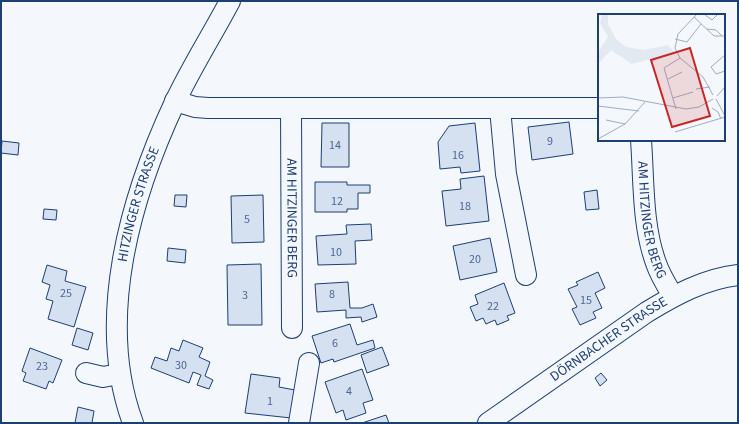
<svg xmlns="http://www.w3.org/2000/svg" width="739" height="424" font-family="'Source Sans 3',sans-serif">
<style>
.building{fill:#d5e0f0;stroke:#1d3f73}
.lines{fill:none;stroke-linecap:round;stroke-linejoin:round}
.minor-casing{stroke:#1d3f73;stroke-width:22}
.minor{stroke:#f4f7fb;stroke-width:20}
.labels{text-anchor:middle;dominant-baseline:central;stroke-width:3;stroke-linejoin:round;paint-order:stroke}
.number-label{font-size:12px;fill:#4b6792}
.street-label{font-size:14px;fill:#1d3f73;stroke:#f4f7fb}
.inset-road{fill:none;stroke:#9eadc5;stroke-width:1}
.view{fill:#c62828;fill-opacity:0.15;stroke:#c62828;stroke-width:2}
.inset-edge{fill:none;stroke:#1d3f73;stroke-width:2}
</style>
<rect width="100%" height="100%" fill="#f4f7fb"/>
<!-- building -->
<path class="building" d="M569 122 573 154 532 160 528 127Z
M322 123H349V167H321Z
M475 123 480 171 461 173 460 167 440 169 438 142 449 126Z
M2 141 19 143 18 155 1 153Z
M484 176 489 221 446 226 442 191 461 189 460 179Z
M315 182H347V185H370V193H358V209H347V212H315Z
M597 190 599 209 586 210 584 192Z
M175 195H187L186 207 174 206Z
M263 195 264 242 232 243 231 196Z
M44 209 57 210 56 220 43 219Z
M371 224 372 240 355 241 356 264 318 265 316 236 347 234 346 225Z
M490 238 497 272 460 280 453 246Z
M168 248 186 250 185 263 167 261Z
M261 264 262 325H228L227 265Z
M47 265 67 271 65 281 86 287 74 327 48 319 53 301 46 299 50 285 42 282Z
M598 272 605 288 595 293 602 308 593 312 596 318 580 325 572 309 577 307 568 289 578 285 576 282Z
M348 282 350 308H362L373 304 377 317 362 322 361 317 346 318V310L317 312 315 284Z
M504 283 515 313 507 316 509 320 497 325 495 320 486 324 483 318 476 321 470 307 478 304 475 295Z
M350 324 357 345 373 340 375 348 334 362 333 359 321 363 312 336Z
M77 328 93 333 88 350 72 345Z
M183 340 203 348 199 357 210 362 205 376 213 380 209 389 197 385 201 375 193 372 189 383 151 368 155 357 167 361 171 348 179 351Z
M382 347 389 365 367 373 361 355Z
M30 348 62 360 53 383 49 381 46 389 23 381 26 373 22 371Z
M362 369 373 400 363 403 366 413 346 420 343 410 336 413 325 382Z
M601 373 607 380 600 386 595 378Z
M251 374 280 378 279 387 295 390 291 418 245 413Z
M78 407 94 411 92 423H75Z
M386 415 389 423H362Z"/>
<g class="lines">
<!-- minor casing -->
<g class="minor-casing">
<g id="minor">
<path d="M175 101 195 107 208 108H599"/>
<path d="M500 108 506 174 526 275"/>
<path id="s1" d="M291 109 292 328"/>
<path id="s2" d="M641 140C644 180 642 225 656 263 660 275 667 286 673 296"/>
<path d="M86 373 103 377 119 374"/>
<path id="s3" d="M133 423C95 320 130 198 175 102 191 68 212 35 230 1"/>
<path d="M299 423 309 363"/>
<path id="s4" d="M488 423 647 312C675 295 704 279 738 275"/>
</g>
</g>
<!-- minor -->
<use href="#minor" class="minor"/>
</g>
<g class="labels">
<!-- number labels -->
<g class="number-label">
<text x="550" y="141">9</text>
<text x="335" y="145">14</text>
<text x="458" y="155">16</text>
<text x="337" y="201">12</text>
<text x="465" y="206">18</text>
<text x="247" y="219">5</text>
<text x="336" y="252">10</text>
<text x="475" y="259">20</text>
<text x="66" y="293">25</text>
<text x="332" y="294">8</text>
<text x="245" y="295">3</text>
<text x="586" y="300">15</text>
<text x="493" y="306">22</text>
<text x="335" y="343">6</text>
<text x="181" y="365">30</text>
<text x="42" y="366">23</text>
<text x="349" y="391">4</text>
<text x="270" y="401">1</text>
</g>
<!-- street labels -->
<g class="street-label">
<text stroke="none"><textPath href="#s3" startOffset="223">HITZINGER STRASSE</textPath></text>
<text stroke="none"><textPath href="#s1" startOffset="109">AM HITZINGER BERG</textPath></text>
<text stroke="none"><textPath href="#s2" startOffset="81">AM HITZINGER BERG</textPath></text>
<text stroke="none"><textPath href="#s4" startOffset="147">DÖRNBACHER STRASSE</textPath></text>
</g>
</g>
<!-- overview -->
<g transform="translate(598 14)">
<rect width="127" height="127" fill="#f4f7fb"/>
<path d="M10 0V10L18 25 28 33 46 36 70 31 76 38 34 50 13 36 0 50V38L10 23 2 9 4 1Z" fill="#e3e9f0"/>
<path class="inset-road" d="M99 0 80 20 77 34 82 44 105 63 115 81M106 0 114 6 120 0M96 3 116 22H127M109 15 118 16 124 22M77 25 89 28 103 10M127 41 113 53 118 60 127 57M70 65 84 58M98 75 112 73M119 82 127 73M0 84 25 83 88 95 101 93 115 85M75 84 95 78M118 85 127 102M0 92 41 97M114 94 120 98 123 105M78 95 66 54 82 44M8 106 27 110M77 118 127 103M0 125 27 110 47 88"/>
<path class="view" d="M92 34 112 102 74 113 53 46Z"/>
<rect width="127" height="127" class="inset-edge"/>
</g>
<!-- border -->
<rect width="739" height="424" fill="none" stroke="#1d3f73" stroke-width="4"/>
</svg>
